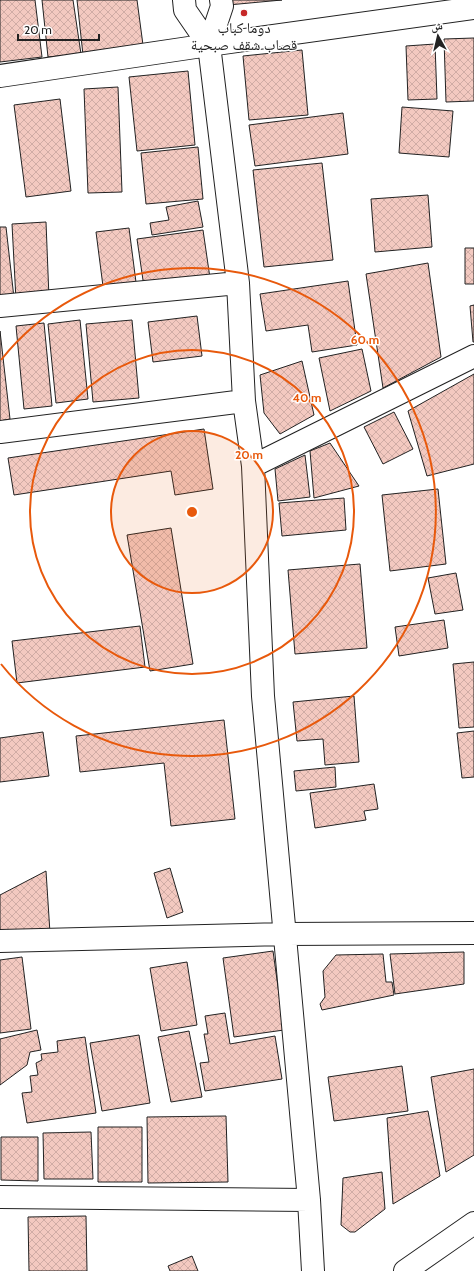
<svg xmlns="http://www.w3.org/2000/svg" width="474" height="1271" font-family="Cabin,'Noto Naskh Arabic',sans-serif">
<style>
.building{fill:url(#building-cross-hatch);stroke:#222}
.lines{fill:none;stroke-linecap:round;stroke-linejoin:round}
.minor-casing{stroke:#222;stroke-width:24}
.major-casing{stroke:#222;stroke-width:24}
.minor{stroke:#fff;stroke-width:22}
.major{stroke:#fff;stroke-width:22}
.ring{fill:none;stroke:#e8590c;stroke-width:2}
.poi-dot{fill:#c62828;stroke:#fff;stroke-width:1.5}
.labels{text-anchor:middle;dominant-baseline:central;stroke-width:3;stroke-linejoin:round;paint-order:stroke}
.poi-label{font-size:15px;fill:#222;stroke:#fff}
.centre{fill:#e8590c;stroke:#fff;stroke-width:2}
.ring-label{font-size:12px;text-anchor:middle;font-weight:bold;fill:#e8590c;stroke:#fff;stroke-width:3;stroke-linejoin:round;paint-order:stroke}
</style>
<defs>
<pattern id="building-cross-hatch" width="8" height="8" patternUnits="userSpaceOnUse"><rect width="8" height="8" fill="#f3c9c0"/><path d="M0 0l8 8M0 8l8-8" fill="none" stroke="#d0aca5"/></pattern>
</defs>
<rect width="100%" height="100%" fill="#fff"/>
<!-- building -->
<path class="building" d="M0 0H35L42 57 0 62Z
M42 0H73L81 54 48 57Z
M77 0H137L143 45 83 55Z
M228 0H282L228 5Z
M474 38V101L446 102 444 39Z
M435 44 437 99 408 100 406 46Z
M302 50 308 115 249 120 243 56Z
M188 71 195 145 137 151 129 77Z
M118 87 122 192 88 193 84 89Z
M60 99 71 191 26 197 14 105Z
M402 107 453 111 449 157 399 153Z
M343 113 348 154 255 166 249 125Z
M198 147 203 199 146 204 141 153Z
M322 163 333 260 264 267 253 170Z
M428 195 432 247 375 252 371 199Z
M198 201 203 227 152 235 150 223 169 220 166 207Z
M46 222 49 298 16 300 12 224Z
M0 227H6L14 298 0 300Z
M129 228 137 290 104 294 96 232Z
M203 230 210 278 144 287 137 239Z
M465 248H474V284H465Z
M428 263 441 357 383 388 366 274Z
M348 281 357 345 312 352 308 325 266 331 260 294Z
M474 305V342H473L470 306Z
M197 316 202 356 153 362 148 322Z
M80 320 88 399 56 403 48 324Z
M132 320 139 398 93 402 86 324Z
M44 323 52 406 24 409 16 326Z
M0 331 10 419 0 421Z
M362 349 371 391 330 411 319 358Z
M302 361 314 415 280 434 264 413 260 375Z
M474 374V464L427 476 408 411Z
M394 412 413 449 383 464 364 427Z
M204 429 213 489 175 495 171 471 14 495 8 458Z
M330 443 359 486 314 498 310 451Z
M305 455 310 497 278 501 275 469Z
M438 489 446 564 390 571 382 495Z
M344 498 346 530 282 536 279 503Z
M171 528 193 664 150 671 127 535Z
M360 564 367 648 295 654 288 570Z
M456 573 463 610 435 614 428 578Z
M444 620 448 648 399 656 395 627Z
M140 626 145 667 17 683 12 641Z
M474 662V727L459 728 453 664Z
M354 696 359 762 325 765 323 739 297 741 293 702Z
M224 720 235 819 171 826 164 763 80 772 76 736Z
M474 731V777L462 778 457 733Z
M43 732 49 776 0 782V738Z
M335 767 336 787 296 791 294 771Z
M374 784 378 809 364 811 366 820 315 828 310 793Z
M170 868 183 912 167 918 154 873Z
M46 871 50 933 0 935V895Z
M273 951 284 1030 234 1037 223 958Z
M464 952V984L395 994 390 954Z
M383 954 386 982H392L394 995 322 1010 320 1004 325 997 323 971 336 955Z
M22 957 31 1029 0 1033V960Z
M187 962 197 1025 161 1031 150 968Z
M225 1013 230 1044 275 1036 282 1079 205 1091 200 1063 209 1062 204 1034H208L205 1016Z
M37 1030 41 1050 30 1052 27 1065 0 1085V1039Z
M189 1031 202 1097 171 1102 158 1037Z
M139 1035 150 1103 102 1111 90 1043Z
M85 1037 96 1113 27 1123 22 1093 32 1092 30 1076 38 1075 36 1063 42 1060 41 1054 58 1052 57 1041Z
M402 1066 408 1111 334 1121 328 1077Z
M474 1069V1155L446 1172 431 1077Z
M428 1111 440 1176 393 1204 387 1118Z
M226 1116 228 1182 148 1183 147 1117Z
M98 1127H142V1182H98Z
M91 1132 93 1179H44L43 1133Z
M1 1137H38V1181L1 1180Z
M382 1172 385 1209 355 1232H350L341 1225 343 1178Z
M86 1216 87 1271H29L28 1217Z
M192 1256 198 1271H170L168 1266Z"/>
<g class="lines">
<!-- minor casing -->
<g class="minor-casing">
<path id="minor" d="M184 0 185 10 209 45
M221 0 222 6 209 45 238 283 244 401 253 466 263 696 309 1200 313 1271
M0 76 209 45 474 8
M0 306 238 283
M0 432 244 401
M253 466 474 356
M0 941 285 934 474 933
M0 1197 309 1200"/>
</g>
<!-- major casing -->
<g class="major-casing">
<path id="major" d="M405 1271 474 1223"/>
</g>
<!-- minor -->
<use href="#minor" class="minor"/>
<!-- major -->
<use href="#major" class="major"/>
</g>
<!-- distance rings -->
<circle cx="192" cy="512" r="81" fill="#e8590c" fill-opacity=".12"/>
<g class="ring">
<circle cx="192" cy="512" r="81"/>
<circle cx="192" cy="512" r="162"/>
<path d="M1 360A244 244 0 1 1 1 664"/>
</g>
<!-- markers -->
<circle class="poi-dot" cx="244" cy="13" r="4"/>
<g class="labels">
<!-- poi labels -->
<g class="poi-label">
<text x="244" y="28">دوما كباب<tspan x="244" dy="17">قصاب شقف صبحية</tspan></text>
</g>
</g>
<circle cx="192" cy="512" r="6" class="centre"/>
<g class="ring-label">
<text x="365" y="344">60 m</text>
<text x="307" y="402">40 m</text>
<text x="249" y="459">20 m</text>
</g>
<!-- north arrow -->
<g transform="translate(438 36) rotate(352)" stroke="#ffffff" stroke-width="3" paint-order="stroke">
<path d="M0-3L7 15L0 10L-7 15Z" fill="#222222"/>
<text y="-6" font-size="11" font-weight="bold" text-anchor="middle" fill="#222222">ش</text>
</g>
<!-- scale -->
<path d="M18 34v6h81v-6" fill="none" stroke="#222222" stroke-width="2"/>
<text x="24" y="34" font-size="12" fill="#222222" stroke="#ffffff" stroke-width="3" paint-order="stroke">20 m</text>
</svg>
